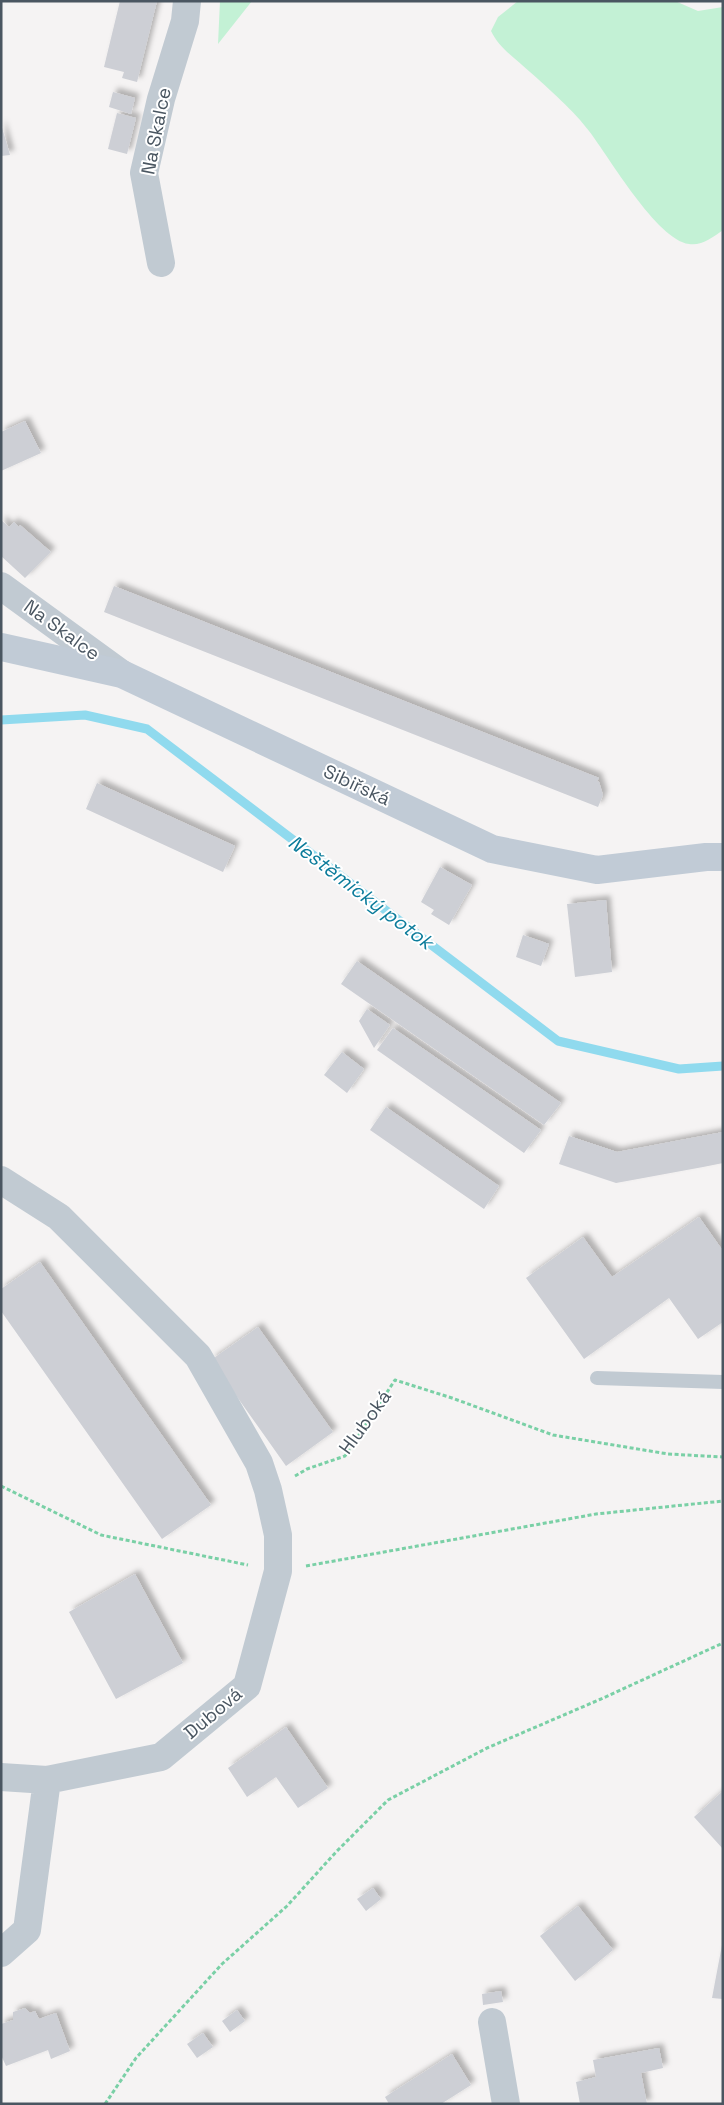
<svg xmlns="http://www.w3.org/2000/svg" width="724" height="2105" font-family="'Space Grotesk',sans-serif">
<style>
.green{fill:#c3f1d5}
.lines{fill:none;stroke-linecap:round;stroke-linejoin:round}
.stream{stroke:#90daee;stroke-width:9}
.building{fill:#cdcfd5;filter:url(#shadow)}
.path{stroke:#7ad0a6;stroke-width:3;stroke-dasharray:4 2.5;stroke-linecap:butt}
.lane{stroke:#c1cad2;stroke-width:14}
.street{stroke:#c1cad2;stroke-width:28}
.secondary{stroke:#c1cbd6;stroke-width:28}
.labels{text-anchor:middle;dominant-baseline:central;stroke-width:4;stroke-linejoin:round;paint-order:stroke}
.street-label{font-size:19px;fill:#4a5661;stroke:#fff}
.water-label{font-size:20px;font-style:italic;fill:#0c7c9b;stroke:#fff}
</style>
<defs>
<filter id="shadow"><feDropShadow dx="4.5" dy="-4.5" stdDeviation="2.5" flood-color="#0004"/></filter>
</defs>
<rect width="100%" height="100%" fill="#f5f3f3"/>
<!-- green -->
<path class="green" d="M220 1H252L218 44Z
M518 1H675L698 11 723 7V230C713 237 702 246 689 244 657 240 609 157 589 131 575 112 548 88 530 72 516 59 499 48 491 31L498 17Z"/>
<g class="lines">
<!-- stream -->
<path class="stream" d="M1 720 85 715 147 729 558 1041 679 1069 723 1066"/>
</g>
<!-- building -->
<path class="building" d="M120 1H157L137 82 122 78 124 72 104 67Z
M113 92 135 98 131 114 109 107Z
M117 113 136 118 127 154 108 149Z
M1 124 10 155 1 156Z
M25 421 41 453 1 471V432Z
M1 520 9 527 14 522 19 527 20 525 51 552 25 578 1 556Z
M114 586 599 778 597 781 599 782 603 795 598 807 104 612Z
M97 783 235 846 223 872 86 809Z
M440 867 472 885 449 925 431 914 434 910 421 902Z
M606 900 612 972 575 977 567 904Z
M523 935 549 944 541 966 516 957Z
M357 961 561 1103 544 1125 341 984Z
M367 1009 390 1025 374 1048 359 1021Z
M393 1028 541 1130 524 1153 377 1050Z
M342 1052 364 1069 347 1093 324 1075Z
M386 1107 499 1186 484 1209 370 1130Z
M723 1132V1163L703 1167 616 1183 559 1164 569 1136 617 1152Z
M699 1217 723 1251V1322L698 1339 669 1298 584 1359 526 1278 583 1237 612 1277Z
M40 1262 211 1505 162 1539 1 1311V1289Z
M258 1327 333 1432 286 1466 211 1360Z
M135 1574 183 1663 116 1699 69 1612Z
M286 1727 328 1788 298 1808 276 1777 247 1797 228 1768Z
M723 1791V1849L694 1817Z
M373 1888 381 1899 366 1911 357 1899Z
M578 1906 613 1950 575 1981 540 1936Z
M722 1945H723V1999L712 1998Z
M501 1991 503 2002 483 2005 482 1994Z
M25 2008 30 2013 35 2011 39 2019 56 2013 70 2051 51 2059 48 2050 6 2066 1 2055V2024L13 2020V2012Z
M237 2010 245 2021 230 2032 222 2021Z
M203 2033 213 2047 197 2058 187 2044Z
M659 2048 663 2068 641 2073 647 2104H580L576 2082 596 2077 593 2060Z
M452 2054 471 2085 441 2104H389L385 2097Z"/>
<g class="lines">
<!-- path -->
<path class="path" d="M295 1476 307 1469 345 1456 395 1380 452 1398 553 1435 668 1454 723 1457
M1 1486 101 1535 248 1565
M306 1566 596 1514 723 1501
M105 2104 136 2058 222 1964 287 1906 336 1852 388 1800 487 1748 601 1699 723 1643"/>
<!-- lane -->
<path class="lane" d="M597 1378 723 1382"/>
<!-- street -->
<path class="street" d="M161 263 144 173 161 99 185 21 187 1
M1 586 122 674
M1 1180 59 1217 198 1356 259 1463 268 1490 278 1535V1571L247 1686 161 1757 47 1780 27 1930 1 1953
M1 1777 47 1780
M492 2022 506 2104"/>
<!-- secondary -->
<path class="secondary" d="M1 647 122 674 492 849 597 870 706 857H723"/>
</g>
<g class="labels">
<!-- street labels -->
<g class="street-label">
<text transform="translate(156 131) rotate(-79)">Na Skalce</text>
<text transform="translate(62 630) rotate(36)">Na Skalce</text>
<text transform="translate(357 785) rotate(25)">Sibiřská</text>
<text transform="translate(365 1422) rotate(-54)">Hluboká</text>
<text transform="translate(213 1713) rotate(-40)">Dubová</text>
</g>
<!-- water labels -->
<g class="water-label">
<text transform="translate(361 892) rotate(37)">Neštěmický potok</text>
</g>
</g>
<!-- border -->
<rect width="724" height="2105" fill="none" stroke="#4a5661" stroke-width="5"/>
</svg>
